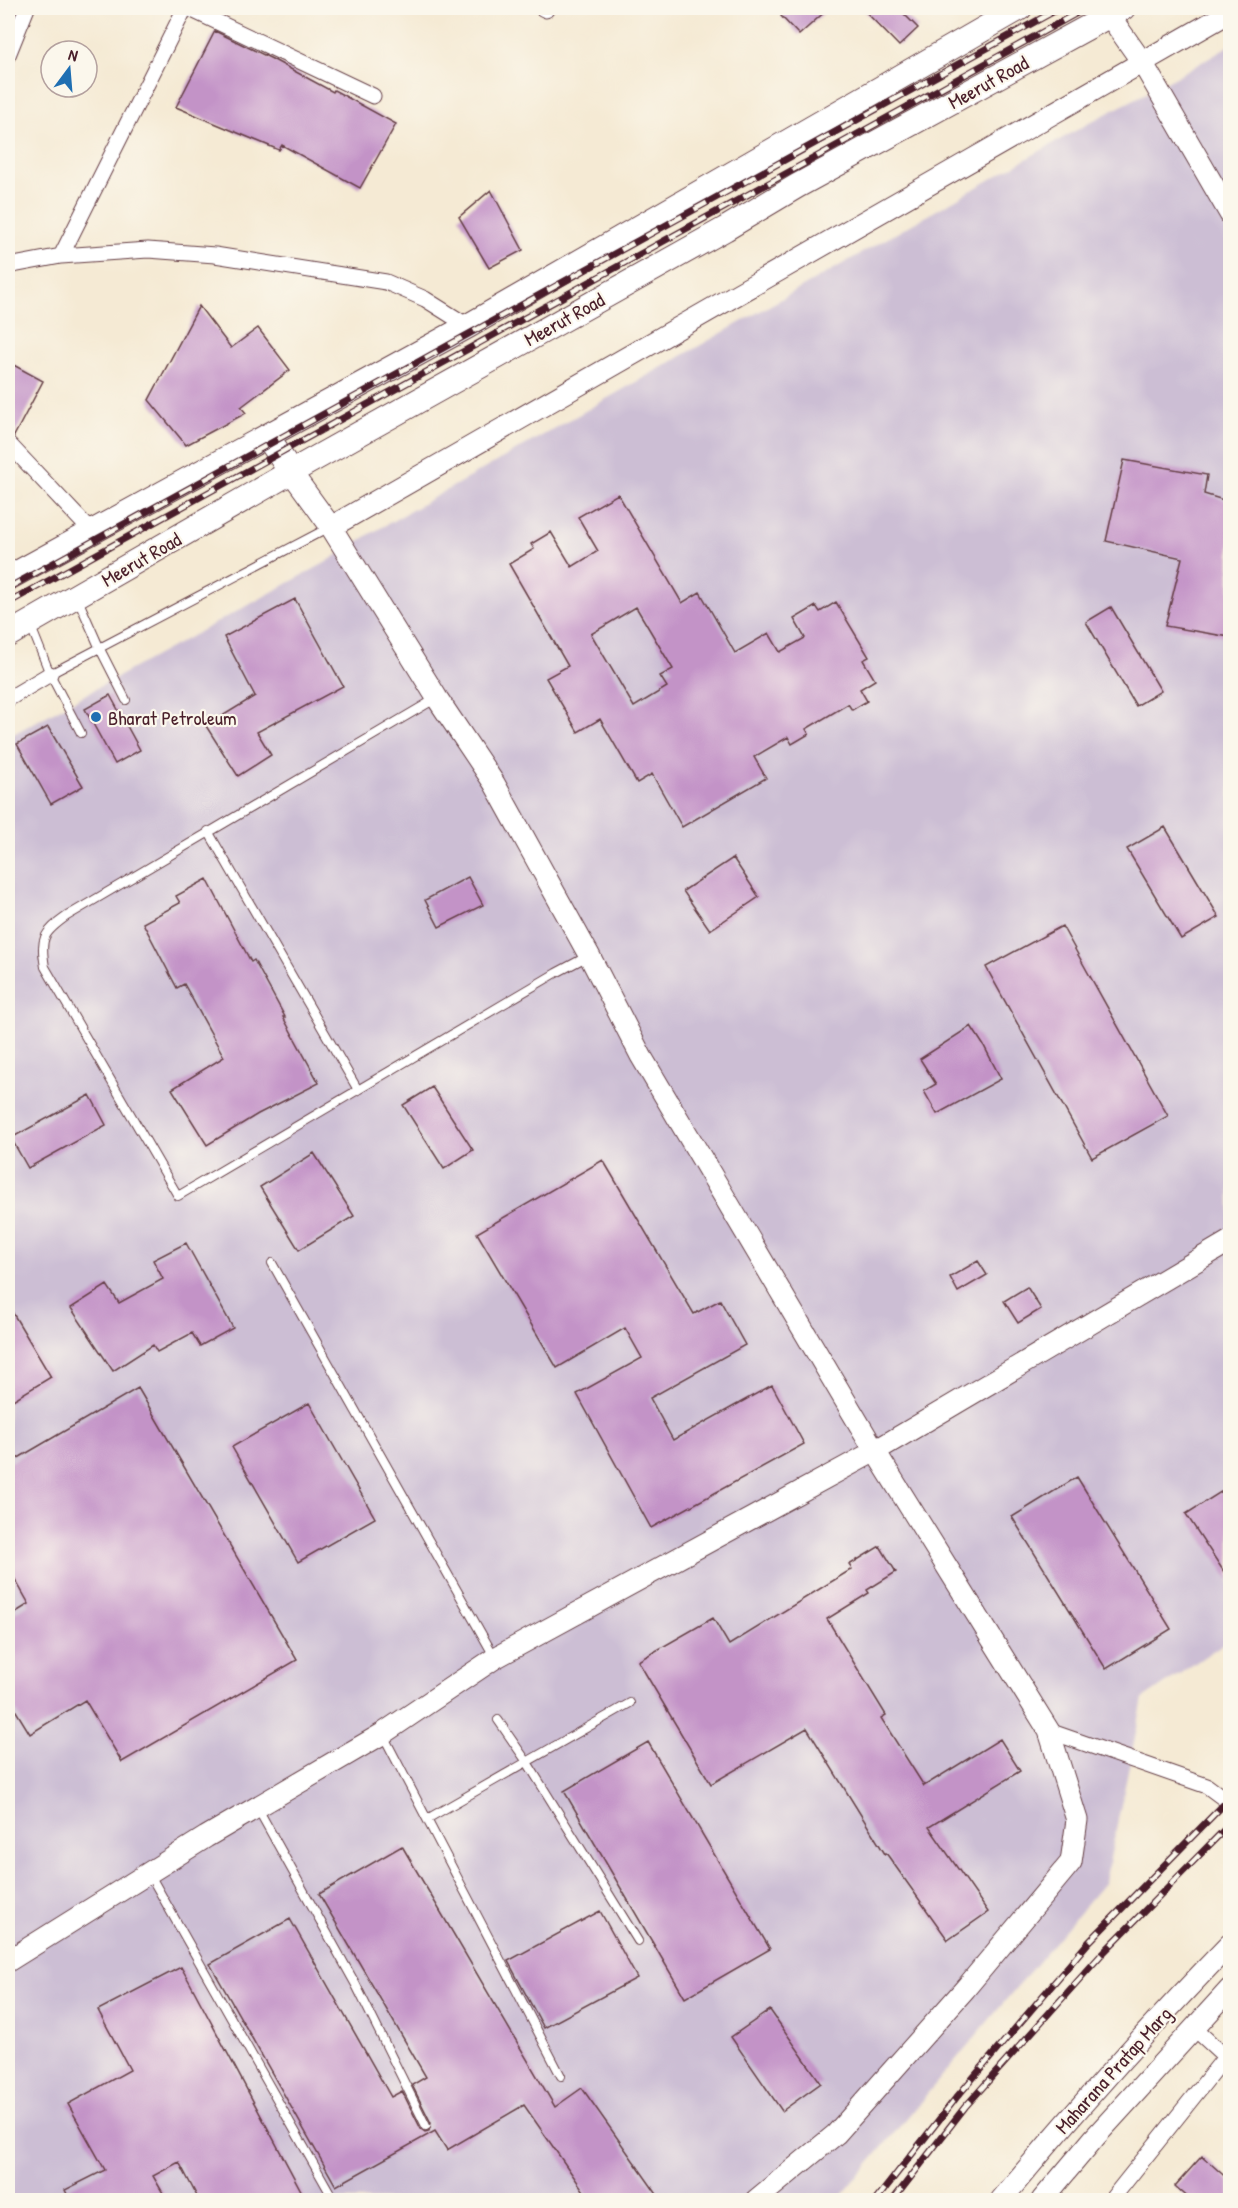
<svg xmlns="http://www.w3.org/2000/svg" width="1238" height="2208" font-family="'Patrick Hand',sans-serif">
<style>
.industrial{fill:#ccbed4}
.building{fill:#c393c7;fill-rule:evenodd}
.lines{fill:none;stroke-linecap:round;stroke-linejoin:round}
.lane-casing{stroke:#643d44;stroke-width:10}
.street-casing{stroke:#643d44;stroke-width:17}
.secondary-casing{stroke:#643d44;stroke-width:23}
.primary-casing{stroke:#643d44;stroke-width:26}
.lane{stroke:#fff;stroke-width:8}
.street{stroke:#fff;stroke-width:15}
.secondary{stroke:#fff;stroke-width:21}
.primary{stroke:#fff;stroke-width:24}
.rail-casing{stroke:#4a1f2b;stroke-width:7}
.rail{stroke:#fbf7ec;stroke-width:4.5;stroke-dasharray:14;stroke-linecap:butt}
.poi-dot{fill:#1f6fb2;stroke:#fbf7ec;stroke-width:2}
.labels{text-anchor:middle;dominant-baseline:central;stroke-width:4.5;stroke-linejoin:round;paint-order:stroke}
.street-label{font-size:20px;fill:#4a1f2b;stroke:#fbf7ec}
.poi-label{font-size:20px;fill:#4a1f2b;stroke:#fbf7ec;text-anchor:start}
</style>
<rect width="100%" height="100%" fill="#fbf7ec"/>
<filter id="ink" filterUnits="userSpaceOnUse"><feTurbulence type="fractalNoise" baseFrequency=".0167" numOctaves="2"/><feDisplacementMap in="SourceGraphic" scale="12" xChannelSelector="R" yChannelSelector="G"/><feConvolveMatrix kernelMatrix="1 2 1 2 8 2 1 2 1" color-interpolation-filters="sRGB"/></filter>
<filter id="wash" filterUnits="userSpaceOnUse"><feTurbulence type="fractalNoise" baseFrequency=".008" numOctaves="4" result="noise"/><feDisplacementMap in="SourceGraphic" scale="24" xChannelSelector="R" yChannelSelector="G"/><feGaussianBlur stdDeviation="1.35" result="paint"/><feColorMatrix in="noise" values="0 0 0 0 0 0 0 0 0 0 0 0 0 0 0 0 0 1.4 0 .05"/><feComposite in="paint" operator="in"/></filter>
<g filter="url(#wash)">
<rect width="100%" height="100%" fill="#f5ead4"/>
<!-- industrial -->
<path class="industrial" d="M1230 45V1639L1143 1699 1105 1882 838 2200H8V737L325 563 370 534 1098 118 1162 85Z"/>
<g id="blocks">
<!-- building -->
<path class="building" d="M790 8H829L799 35 781 16Z
M862 8H898L918 28 899 46Z
M215 31 272 59 333 92 334 90 396 124 360 188 282 145 279 150 176 107Z
M491 190 523 250 489 268 459 217Z
M199 306 231 348 258 328 290 370 241 407 246 413 186 445 149 400Z
M8 362 43 381 14 436 8 433Z
M1124 460 1207 475 1204 494 1230 502V637L1165 626 1182 558 1106 541Z
M618 494 682 603 700 592 735 653 769 633 780 652 805 638 794 619 816 606 820 612 836 602 869 657 863 660 875 680 860 689 867 701 852 710 848 704 806 729 809 734 792 744 788 737 754 757 766 778 682 827 652 774 637 783 600 719 578 732 546 678 568 666 509 564 534 549 531 544 551 532 572 567 598 551 578 517ZM636 607 673 669 660 676 667 687 634 707 591 634Z
M295 599 343 686 257 732 271 755 238 776 206 726 255 696 224 637Z
M1111 607 1161 691 1136 706 1086 622Z
M110 695 140 750 115 764 85 709Z
M48 727 83 786 51 804 17 744Z
M1165 827 1219 917 1181 939 1127 849Z
M733 858 759 897 710 930 683 891Z
M468 877 483 905 439 927 425 900Z
M207 879 251 962 254 960 285 1017H283L319 1083 258 1114 207 1145 172 1089 224 1057 184 984 177 988 143 923 180 903 176 896Z
M1062 926 1168 1116 1092 1158 986 967Z
M971 1026 984 1046 1001 1079 937 1114 924 1091 936 1084 920 1059Z
M432 1087 473 1150 444 1169 403 1105Z
M90 1095 106 1125 28 1168 11 1138Z
M314 1153 354 1216 299 1250 260 1187Z
M603 1160 694 1314 720 1300 745 1345 650 1398 673 1440 772 1385 804 1444 651 1528 577 1394 642 1358 625 1328 557 1368 477 1233Z
M186 1243 233 1328 200 1346 192 1333 157 1352 153 1345 113 1371 71 1308 107 1285 119 1303 163 1279 153 1260Z
M978 1261 987 1275 958 1292 950 1277Z
M1027 1287 1041 1309 1018 1323 1004 1301Z
M8 1305 51 1377 8 1403Z
M138 1388 297 1660 122 1762 85 1700 30 1734 8 1698V1617L29 1604 8 1567V1464Z
M309 1403 375 1518 298 1562 232 1447Z
M1077 1477 1171 1629 1106 1669 1012 1517Z
M1230 1486V1581L1186 1514Z
M880 1546 896 1572 867 1590 869 1593 827 1619 886 1715 881 1718 924 1786 1000 1739 1020 1771 929 1827 988 1912 948 1940 886 1853 885 1854 807 1728 711 1784 638 1661 713 1618 729 1645 852 1569 849 1565Z
M648 1742 770 1949 685 1998 564 1791Z
M402 1846 555 2107 582 2088 661 2200H590L524 2105 447 2150 435 2131 336 2186 210 1964 290 1919 391 2097 402 2091 421 2129 425 2132 429 2131 431 2123 412 2085 426 2077 319 1894Z
M600 1911 637 1978 544 2028 508 1961Z
M181 1967 190 1983 306 2200H199L179 2162 153 2176 167 2200H70L65 2190 105 2170 68 2104 130 2070 98 2010Z
M770 2010 821 2083 782 2111 731 2037Z
M1202 2156 1230 2181V2200H1191L1175 2186Z"/>
</g>
</g>
<g filter="url(#ink)">
<use href="#blocks" fill-opacity="0" stroke="#643d44" stroke-width="1.5"/>
<g class="lines">
<!-- lane casing -->
<g class="lane-casing">
<path id="lane" d="M77 597 100 649 126 700
M30 624 50 674 81 733
M50 674 330 527
M435 699 67 916C43 933 40 938 45 967L178 1196 556 973 588 956
M208 831 358 1090
M272 1263 494 1656
M498 1720 527 1762 638 1941
M383 1735 561 2076
M258 1809 356 1985 426 2126
M427 1819 630 1703
M150 1875 334 2200"/>
</g>
<!-- street casing -->
<g class="street-casing">
<path id="street" d="M188 8 373 96
M542 8 546 10
M8 55 27 8
M61 256 185 8
M8 266 61 256 148 250 215 255 386 282 425 299 468 326
M8 443 92 532
M8 699 50 674
M1049 1731 1207 1786 1230 1803
M1194 2028 1230 2061
M1111 2200 1230 2051"/>
</g>
<!-- secondary casing -->
<g class="secondary-casing">
<path id="secondary" d="M1109 15 1142 62 1230 214
M291 472 331 527 437 698 494 783 589 955 641 1056 875 1451 1049 1731 1077 1820 1071 1862 965 1989 836 2134 756 2200
M331 527 1230 12
M8 1961 206 1837 382 1734 495 1658 875 1451 1230 1241
M1001 2200C1074 2112 1150 2026 1230 1944
M1042 2200 1095 2137 1230 1989"/>
</g>
<!-- primary casing -->
<g class="primary-casing">
<path id="primary" d="M267 436 291 472
M8 578 468 326 1020 8
M8 635 291 472 725 229 797 186 1123 8"/>
</g>
<!-- lane -->
<use href="#lane" class="lane"/>
<!-- street -->
<use href="#street" class="street"/>
<!-- secondary -->
<use href="#secondary" class="secondary"/>
<!-- primary -->
<use href="#primary" class="primary"/>
<!-- rail casing -->
<g class="rail-casing">
<path id="rail" d="M8 588 1060 8
M8 603 1086 8
M876 2200 956 2098 1088 1943 1230 1798
M893 2200 965 2107 1101 1955 1230 1824"/>
</g>
<!-- rail -->
<use href="#rail" class="rail"/>
</g>
</g>
<!-- markers -->
<circle class="poi-dot" cx="96" cy="717" r="6"/>
<g class="labels">
<!-- street labels -->
<g class="street-label">
<text transform="translate(988 82) rotate(-29)">Meerut Road</text>
<text transform="translate(564 319) rotate(-29)">Meerut Road</text>
<text transform="translate(141 559) rotate(-30)">Meerut Road</text>
<text transform="translate(1113 2070) rotate(-48)">Maharana Pratap Marg</text>
</g>
<!-- poi labels -->
<g class="poi-label">
<text x="108" y="717">Bharat Petroleum</text>
</g>
</g>
<!-- margin -->
<rect width="1238" height="2208" fill="none" stroke="#fbf7ec" stroke-width="30"/>
<!-- north arrow -->
<g transform="translate(69 69) rotate(16)"><circle r="28" fill="#fbf7ec" stroke="#b4a19f" stroke-width="1.5"/>
<path d="M0-4.5L10 22L0 15L-10 22Z" fill="#1f6fb2"/>
<text y="-9" font-size="16" font-weight="bold" text-anchor="middle" fill="#4a1f2b">N</text>
</g>
</svg>
